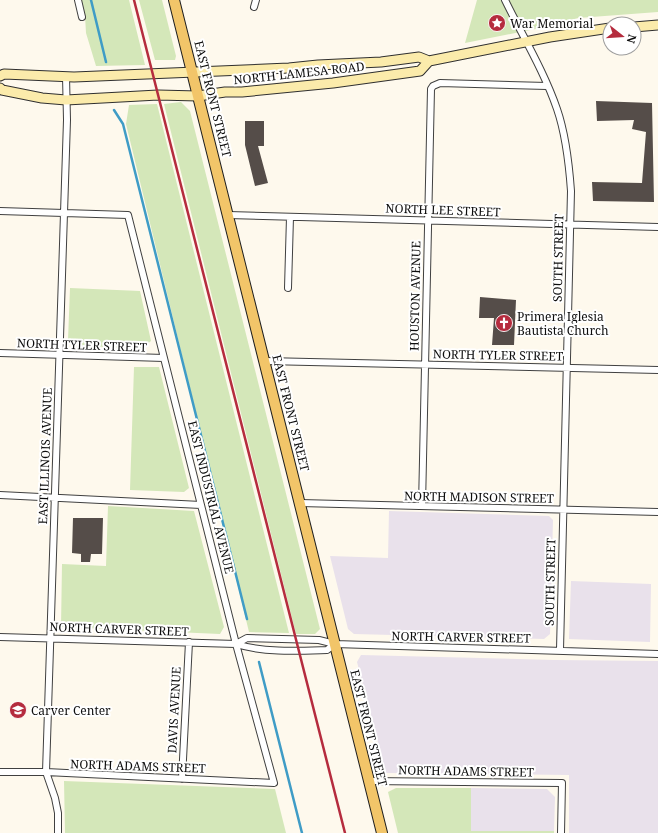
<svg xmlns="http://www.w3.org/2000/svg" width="658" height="833" font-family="'Noto Serif',serif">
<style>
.industrial{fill:#e9e1eb}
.green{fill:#d4e7b9}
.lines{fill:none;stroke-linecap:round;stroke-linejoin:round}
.stream{stroke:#3f9cc6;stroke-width:2.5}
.building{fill:#554d49}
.street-casing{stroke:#404040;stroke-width:8}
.secondary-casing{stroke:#2f2f2f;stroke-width:11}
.primary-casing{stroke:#1e1e1e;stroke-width:12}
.street{stroke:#fff;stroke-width:6}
.secondary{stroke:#fbebab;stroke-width:9}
.primary{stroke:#f2c569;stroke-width:10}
.rail{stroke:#b52c3e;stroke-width:2.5}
.labels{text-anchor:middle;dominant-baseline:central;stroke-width:4;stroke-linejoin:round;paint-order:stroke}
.poi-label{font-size:12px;fill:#0d0d0d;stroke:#fff;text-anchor:start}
.street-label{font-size:12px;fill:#0d0d0d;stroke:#fff}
</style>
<rect width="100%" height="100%" fill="#fef9ed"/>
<!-- industrial -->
<path class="industrial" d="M389 511 549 516 553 520 550 634 544 639 354 634 348 629 330 556 388 558Z
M571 581 651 584 650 642 569 639Z
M361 655 554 660 658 661V833H569V775L386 773 357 662Z
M471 788 547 789 555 797 554 831H471Z"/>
<!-- green -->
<path class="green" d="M81 0H129L145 65 96 66 86 33 85 16Z
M139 0H162L176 56 175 60H155Z
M477 0H658V12L578 18 545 27 465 43Z
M181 102 190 111 320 629 315 634H296L164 104Z
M157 104 289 633 249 632 126 124 129 105Z
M70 288 140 291 151 341 141 349 71 345 68 340Z
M134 367H159L189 488 184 492 130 490Z
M108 506 194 511 224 627 220 634 61 627 62 564 106 566Z
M64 781 275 789 286 833H65Z
M396 788H471V831H554V833H398L388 792Z"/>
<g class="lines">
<!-- stream -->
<path class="stream" d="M91 0 106 62
M114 110 123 124 247 619
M259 662 302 833"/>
</g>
<!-- building -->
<path class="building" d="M596 101 652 103 654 202 593 201 592 182 642 183 646 132 632 129 634 120 597 121Z
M245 121H264V146H258L268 183 255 186 245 145Z
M480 297 516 300 514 345H492L494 318H479Z
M73 518H103L102 554H91L90 562H81V554L72 553Z"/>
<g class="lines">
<!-- street casing -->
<g class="street-casing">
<path id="street" d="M78 0 82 17
M505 0C522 35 544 71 557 109 566 135 569 163 571 191L560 650
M254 7 256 0
M0 211 128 215 236 644 274 783 46 772H0
M228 215 658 227
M288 288 290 217
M0 353 164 358
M265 361 658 370
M0 495 201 505
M300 503 658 512
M422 506 431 89 433 86 440 83 547 86
M0 637 236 644C265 653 298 651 327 650L335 644
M236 644 247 638 319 640 335 644 658 654
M182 779 189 642
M369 781 562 783 561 833
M58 833V813L55 798 46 772 67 120 66 76"/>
</g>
<!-- secondary casing -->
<g class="secondary-casing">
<path id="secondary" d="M634 27 658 25
M0 76 4 74 74 77 289 68 318 65 381 62 419 57 429 61 550 37 610 28
M0 88 2 90 42 98 66 100 158 95 198 96 225 92H242L333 83 420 71 429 61"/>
</g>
<!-- primary casing -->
<g class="primary-casing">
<path id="primary" d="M174 0 382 833"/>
</g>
<!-- street -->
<use href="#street" class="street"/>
<!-- secondary -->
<use href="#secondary" class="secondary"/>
<!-- primary -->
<use href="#primary" class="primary"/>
<!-- rail -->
<path class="rail" d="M134 0 345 833"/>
</g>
<!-- icons -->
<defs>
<g id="sight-disc" transform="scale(0.9)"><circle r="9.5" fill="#b52c3e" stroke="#fff"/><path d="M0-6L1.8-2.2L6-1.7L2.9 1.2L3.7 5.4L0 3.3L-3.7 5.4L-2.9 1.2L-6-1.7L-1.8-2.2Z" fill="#fff"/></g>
<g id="church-disc" transform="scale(0.9)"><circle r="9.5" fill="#b52c3e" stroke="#fff"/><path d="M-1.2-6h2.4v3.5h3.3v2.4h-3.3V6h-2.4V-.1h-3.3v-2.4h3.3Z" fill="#fff"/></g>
<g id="school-disc" transform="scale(0.9)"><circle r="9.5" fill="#b52c3e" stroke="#fff"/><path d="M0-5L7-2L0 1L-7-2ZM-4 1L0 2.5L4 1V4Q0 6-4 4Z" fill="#fff"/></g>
</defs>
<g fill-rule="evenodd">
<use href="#sight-disc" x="497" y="23"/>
<use href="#church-disc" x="504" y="323"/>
<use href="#school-disc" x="18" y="710"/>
</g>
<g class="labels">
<!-- poi labels -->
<g class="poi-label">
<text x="510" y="23">War Memorial</text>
<text x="517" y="316">Primera Iglesia<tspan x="517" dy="14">Bautista Church</tspan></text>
<text x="31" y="710">Carver Center</text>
</g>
<!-- street labels -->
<g class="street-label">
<text transform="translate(299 73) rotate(-6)">NORTH LAMESA ROAD</text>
<text transform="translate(213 99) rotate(76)">EAST FRONT STREET</text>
<text transform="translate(443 210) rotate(2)">NORTH LEE STREET</text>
<text transform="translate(558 258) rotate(-89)">SOUTH STREET</text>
<text transform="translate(415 296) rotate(-89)">HOUSTON AVENUE</text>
<text transform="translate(82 345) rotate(2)">NORTH TYLER STREET</text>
<text transform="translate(498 355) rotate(1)">NORTH TYLER STREET</text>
<text transform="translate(291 413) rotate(76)">EAST FRONT STREET</text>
<text transform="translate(45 456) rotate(-88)">EAST ILLINOIS AVENUE</text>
<text transform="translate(211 497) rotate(76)">EAST INDUSTRIAL AVENUE</text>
<text transform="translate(479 497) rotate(1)">NORTH MADISON STREET</text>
<text transform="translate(550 582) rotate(-89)">SOUTH STREET</text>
<text transform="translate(119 629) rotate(2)">NORTH CARVER STREET</text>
<text transform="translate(461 637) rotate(1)">NORTH CARVER STREET</text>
<text transform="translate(174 710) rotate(-87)">DAVIS AVENUE</text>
<text transform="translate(369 728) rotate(76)">EAST FRONT STREET</text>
<text transform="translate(138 766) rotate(2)">NORTH ADAMS STREET</text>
<text transform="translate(466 771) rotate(1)">NORTH ADAMS STREET</text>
</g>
</g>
<!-- north arrow -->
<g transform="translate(622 36) rotate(107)"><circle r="19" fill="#ffffff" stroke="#9e9e9e"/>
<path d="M0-3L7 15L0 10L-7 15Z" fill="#b52c3e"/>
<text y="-6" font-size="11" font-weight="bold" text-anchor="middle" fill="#0d0d0d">N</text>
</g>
</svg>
